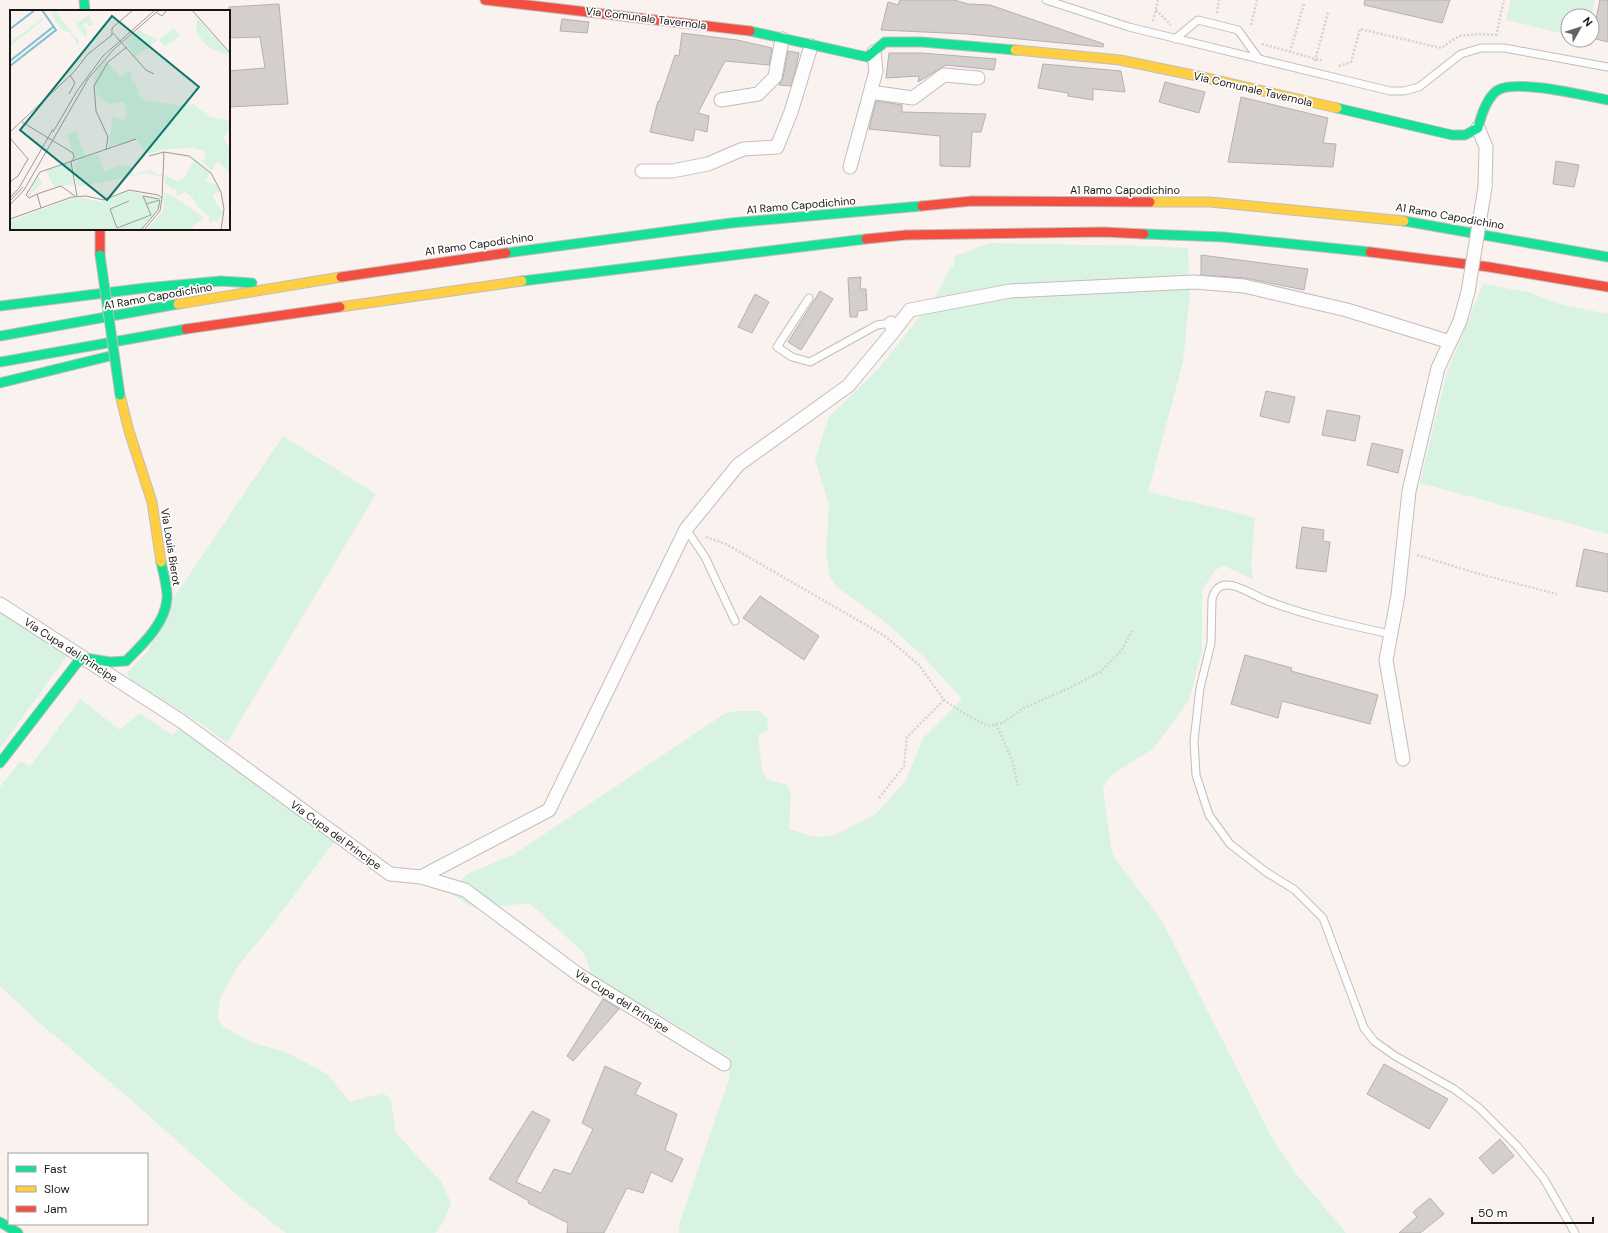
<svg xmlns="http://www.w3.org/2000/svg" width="1608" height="1233" font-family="'DM Sans',sans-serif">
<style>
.green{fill:#d9f3e2}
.building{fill:#d4cfcd;stroke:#b6b1af}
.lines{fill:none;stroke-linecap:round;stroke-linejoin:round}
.lane-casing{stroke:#c3bdbb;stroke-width:9}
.street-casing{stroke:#c3bdbb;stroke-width:15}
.fast-casing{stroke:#c3bdbb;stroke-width:11}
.slow-casing{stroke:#c3bdbb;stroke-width:11}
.jam-casing{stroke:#c3bdbb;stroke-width:11}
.path{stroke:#d4d3d2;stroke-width:2.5;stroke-dasharray:2 2;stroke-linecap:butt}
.lane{stroke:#fefdfd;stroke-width:7}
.street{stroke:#fefdfd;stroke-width:13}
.fast{stroke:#16e098;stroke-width:9}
.slow{stroke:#ffcf43;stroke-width:9}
.jam{stroke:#f24e42;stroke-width:9}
.street-bridge-casing{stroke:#c3bdbb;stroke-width:15;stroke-linecap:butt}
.fast-bridge-casing{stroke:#c3bdbb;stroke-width:11;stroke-linecap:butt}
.street-bridge{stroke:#fefdfd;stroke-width:13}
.fast-bridge{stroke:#16e098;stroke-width:9}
.labels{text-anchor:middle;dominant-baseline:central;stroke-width:3.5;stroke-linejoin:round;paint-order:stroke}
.street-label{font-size:11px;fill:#1b1614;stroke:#fff}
.inset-river{fill:none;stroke:#7dc0d0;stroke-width:2}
.inset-road{fill:none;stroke:#a09a97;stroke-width:1}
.view{fill:#0f766e;fill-opacity:0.15;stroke:#0f766e;stroke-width:2}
.inset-edge{fill:none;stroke:#1b1614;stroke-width:2}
</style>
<rect width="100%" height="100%" fill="#f9f2ef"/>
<!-- green -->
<path class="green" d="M1511 0H1595L1591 16H1568V35L1506 20Z
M990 243 1144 246 1188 248 1190 293 1183 362 1148 492 1247 515 1255 518 1251 566 1253 579 1222 565 1214 572 1202 590V650L1189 700 1153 749 1114 773 1107 780 1103 790 1111 847 1114 857 1161 919 1273 1140 1293 1170 1346 1233H679V1225L729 1079 730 1058 700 1039 607 985 599 997 584 953 529 903 476 909 451 894 467 874 513 855 724 714 735 711H760L767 718 768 730 758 735 762 769 766 779 787 785 791 795 789 829 811 836 823 837 835 835 876 814 906 780 923 738 962 699 923 656 885 622 836 586 830 577 826 553 829 505 815 460 829 417 881 366 938 293 950 267H954L955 256Z
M1483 284 1528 292 1563 305 1608 314V534L1420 483 1446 376Z
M283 436 376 494 227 743 206 727 130 680 127 673 148 651 173 599Z
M0 609 70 654 65 659 0 748Z
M80 699 120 730 139 713 172 735 181 726 304 815 334 842 275 921 238 966 221 996 217 1018 223 1026 253 1043 286 1052 327 1074 350 1102 383 1093 391 1100 396 1133 442 1183 451 1203 442 1224 435 1233H286L243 1200 129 1098 35 1019 0 986V787L20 761 30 766Z"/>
<!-- building -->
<path class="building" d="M900 0H954L968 4 990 5 1104 44 1103 47 967 34 881 30 888 2 898 5Z
M1365 0H1450L1442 23 1364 5Z
M1600 0H1608V42L1592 38Z
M279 4 288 104 229 107V71L265 68 260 37 229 38V7Z
M562 19 589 22 587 33 560 31Z
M682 33 737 40 772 48 769 65 725 61 698 113 709 116 707 132 695 129 693 141 650 132 658 101 659 102 675 55 679 56Z
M788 51 799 53 796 68 791 86 779 85 783 78Z
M889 53H922L996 59 994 70 946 65 918 82 919 76 886 78Z
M1043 64 1121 71 1125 92 1093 89V100L1068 96V93L1038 88Z
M1165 82 1205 92 1199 113 1159 102Z
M1241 97 1328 118 1323 143 1336 144 1333 167 1228 162Z
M876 101 902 105V112L986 114 981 132H972L970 167 940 166V136L869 129Z
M1556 161 1579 165 1574 187 1553 184Z
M1201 255 1308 269 1304 290 1245 278 1201 275Z
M861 277 860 289H866L867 310 858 311 857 317H850L848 278Z
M820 291 833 299 801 350 788 342Z
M755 294 769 302 752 333 738 327Z
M1266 391 1295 397 1289 423 1260 416Z
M1327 410 1360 416 1355 441 1322 435Z
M1372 443 1403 450 1398 473 1367 465Z
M1302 527 1324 530 1323 541 1330 542 1326 572 1296 568Z
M1584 549 1608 554V592L1576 586Z
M760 596 819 636 804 660 743 618Z
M1245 655 1292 668 1291 671 1378 695 1370 724 1282 701 1278 718 1231 704Z
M603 999 619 1009 573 1061 567 1056Z
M1384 1064 1448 1099 1429 1129 1367 1094Z
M605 1066 641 1083 635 1094 677 1114 665 1150 683 1159 672 1182 651 1172 643 1193 627 1188 604 1233H567L568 1223 528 1203 529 1201 489 1179 532 1111 550 1120 516 1182 541 1193 554 1169 571 1174 593 1129 582 1123Z
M1500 1139 1514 1156 1493 1174 1479 1158Z
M1430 1198 1444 1214 1420 1233H1399L1417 1217 1413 1212Z"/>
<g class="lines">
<!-- lane casing -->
<g class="lane-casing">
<path id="lane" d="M1046 0 1129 27 1390 91H1404L1419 87 1461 54 1481 48H1504L1608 67
M1175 39 1198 20 1238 30 1259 59
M809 298 777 347 792 357 810 362 877 325 891 323
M686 529 705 557 735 621
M1390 634C1349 625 1307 616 1268 601 1256 597 1240 585 1228 585 1219 584 1214 591 1212 599L1211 643 1200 688 1194 741 1196 775 1209 815 1230 844 1266 872 1295 890 1323 918 1364 1028 1374 1041 1395 1056 1454 1089 1478 1107 1518 1147 1544 1179 1575 1233"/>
</g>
<!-- street casing -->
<g class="street-casing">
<path id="street" d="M870 92 913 98 944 75 978 78
M721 100 758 94 775 77 782 39
M1478 128 1486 147 1485 187
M850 167 876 71 874 52
M642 171H672L708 164 743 149 777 147 791 112 811 46
M893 332 910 310 1010 291 1194 282 1244 286 1347 310 1450 342
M0 604 181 721 390 874 421 877 465 890 579 975 724 1064
M1403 759 1386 660 1398 595 1409 491 1438 368 1460 321 1468 292
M421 877 549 810 686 529 738 465 848 386 893 332 891 323"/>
</g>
<!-- fast casing -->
<g class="fast-casing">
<path id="fast" d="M84 0 85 11
M750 31 867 57 885 42H922L1015 50
M1337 108 1452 135H1465L1478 128C1481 116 1487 97 1498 90 1517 79 1585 96 1608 100
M1404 221 1608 257
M1144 234 1223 237 1370 252
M506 253 731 223 922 206
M522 281 866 239
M0 306 145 288 221 281 252 283
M0 336 178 304
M0 362 186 329
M0 383 110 356
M0 763 77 663 85 658 110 662 126 661C142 645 165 624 167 599 168 588 163 573 161 562
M0 1222 18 1233"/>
</g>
<!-- slow casing -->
<g class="slow-casing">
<path id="slow" d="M1015 50 1120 60 1202 77 1337 108
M1150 202H1210L1404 221
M178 304 341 277
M340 307 522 281
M120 395 129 431 152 502 161 562"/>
</g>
<!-- jam casing -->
<g class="jam-casing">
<path id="jam" d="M485 0 750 31
M922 206 972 201 1150 202
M100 229V255
M866 239 906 235 1104 232 1144 234
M1370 252 1489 267 1608 287
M341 277 506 253
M186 329 340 307"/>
</g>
<!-- path -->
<path class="path" d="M1156 10 1171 25
M1217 13 1219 0
M1153 21 1158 0
M1251 25 1257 0
M1496 36 1504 0
M1262 44 1323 61
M1290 52 1304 4
M1315 61 1328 12
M1339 66 1351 62 1360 29 1441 48 1459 36 1478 34 1496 35
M706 537 726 544 885 636 919 665 944 700 963 713 988 726 1003 723 1022 709 1069 688 1100 672 1121 651 1133 629
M1417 555 1476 573 1557 594
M996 724 1012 760 1018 785
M879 798 904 766 907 737 944 700"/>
<!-- lane -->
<use href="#lane" class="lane"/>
<!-- street -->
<use href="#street" class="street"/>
<!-- fast -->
<use href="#fast" class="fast"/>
<!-- slow -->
<use href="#slow" class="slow"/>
<!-- jam -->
<use href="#jam" class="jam"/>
<!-- street-bridge casing -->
<g class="street-bridge-casing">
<path id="street-bridge" d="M1468 292 1485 187"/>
</g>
<!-- fast-bridge casing -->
<g class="fast-bridge-casing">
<path id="fast-bridge" d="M100 255 120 395"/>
</g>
<!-- street-bridge -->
<use href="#street-bridge" class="street-bridge"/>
<!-- fast-bridge -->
<use href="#fast-bridge" class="fast-bridge"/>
</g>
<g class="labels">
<!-- street labels -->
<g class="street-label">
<text transform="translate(646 18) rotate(7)">Via Comunale Tavernola</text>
<text transform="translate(1253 89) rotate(13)">Via Comunale Tavernola</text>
<text x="1125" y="190">A1 Ramo Capodichino</text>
<text transform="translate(801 205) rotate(-5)">A1 Ramo Capodichino</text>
<text transform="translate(1450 216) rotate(10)">A1 Ramo Capodichino</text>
<text transform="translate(479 244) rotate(-8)">A1 Ramo Capodichino</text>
<text transform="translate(158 296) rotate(-10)">A1 Ramo Capodichino</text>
<text transform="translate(171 547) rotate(81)">Via Louis Bierot</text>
<text transform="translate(71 650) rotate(33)">Via Cupa del Principe</text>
<text transform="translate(336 835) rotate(36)">Via Cupa del Principe</text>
<text transform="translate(622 1001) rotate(32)">Via Cupa del Principe</text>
</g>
</g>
<!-- overview -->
<g transform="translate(10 10)">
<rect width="220" height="220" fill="#f9f2ef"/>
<path d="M44 0 69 31 68 35 60 22 53 21 42 6ZM180 0 220 44V46L198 37 186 22 187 9ZM79 5 82 13H86L79 16 76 12 73 15 75 19 77 18 76 28 66 14ZM33 8V10L0 36V32ZM164 18 170 26 154 37 149 29ZM128 20 148 30 125 47 115 31ZM95 50 110 67 118 61 122 64 120 69 127 76 129 87 133 90 166 95 184 94 199 107 220 111V119L213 128 220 139 219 163 208 151 202 161 190 150H194L196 142 184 138 158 139 138 144 126 129 114 134H104L99 139 102 109 104 106 113 111 117 104 114 92 98 94 87 85 83 67ZM66 121 75 146 65 149 57 124ZM88 144 94 162 110 155 120 156 124 165 140 159 146 164 153 165V167L138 163 67 177 64 154 72 148ZM185 149 200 163 195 171 208 175 210 182 203 184 204 189 213 203 207 212 204 210 201 213 198 209 200 207 189 198 182 187 175 182 166 186 167 179H162L155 173V165L166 171 174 168ZM60 152 65 174 44 177 36 160ZM28 166 32 173 19 186 18 185ZM118 181 150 188 151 196 132 220H0V211L66 187 93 192ZM154 182 163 186 194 208 182 217 183 220H136L153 201Z" fill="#d9f3e2"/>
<path class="inset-river" d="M0 19 25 0M0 51 43 17M0 56 46 20 32 0"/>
<path class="inset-road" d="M182 0 220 43M147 3 152 6 157 0M103 23 136 60 144 64M84 75 86 101 98 127 96 140M84 76 98 52 117 37M59 84 65 73 60 65M12 112 63 143 64 148 61 152 67 186M0 122 64 62 78 44 102 25V18L123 0M43 122 67 81 93 46 145 0M0 128 18 149 8 166 0 172M139 146 154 142 179 146 201 163 211 182 214 199 211 220M27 184 51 176 65 186M0 188 9 178 43 119M152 188 154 142M0 191 13 177M119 191 100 199 107 218 141 205 133 186 149 189M0 195 14 180 78 69 104 39 149 0M31 198 27 184 19 188 16 185 30 162 126 129M0 209 62 187 76 186 94 190 119 180 148 185 152 188 150 201 134 220M131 220 148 200 150 190 136 194"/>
<path class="view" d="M102 6 189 77 97 190 10 120Z"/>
<rect width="220" height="220" class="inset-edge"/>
</g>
<!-- legend -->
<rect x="8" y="1153" width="140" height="72" fill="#ffffff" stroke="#a4a2a1"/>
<rect x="16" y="1166" width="20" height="6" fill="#16e098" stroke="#a4a2a1"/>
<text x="44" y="1173" font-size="12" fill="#1b1614">Fast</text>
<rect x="16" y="1186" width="20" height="6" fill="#ffcf43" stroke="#a4a2a1"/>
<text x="44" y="1193" font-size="12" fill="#1b1614">Slow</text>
<rect x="16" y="1206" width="20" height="6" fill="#f24e42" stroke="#a4a2a1"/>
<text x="44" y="1213" font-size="12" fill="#1b1614">Jam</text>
<!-- north arrow -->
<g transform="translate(1580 28) rotate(51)"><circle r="19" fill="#ffffff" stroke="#a4a2a1"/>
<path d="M0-3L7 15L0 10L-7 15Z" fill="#696361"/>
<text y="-6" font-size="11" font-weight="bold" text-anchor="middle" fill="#1b1614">N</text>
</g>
<!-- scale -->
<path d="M1472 1217v6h121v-6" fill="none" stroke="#1b1614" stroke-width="2"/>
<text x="1478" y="1217" font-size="12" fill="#1b1614" stroke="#ffffff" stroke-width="3" paint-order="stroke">50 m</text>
</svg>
